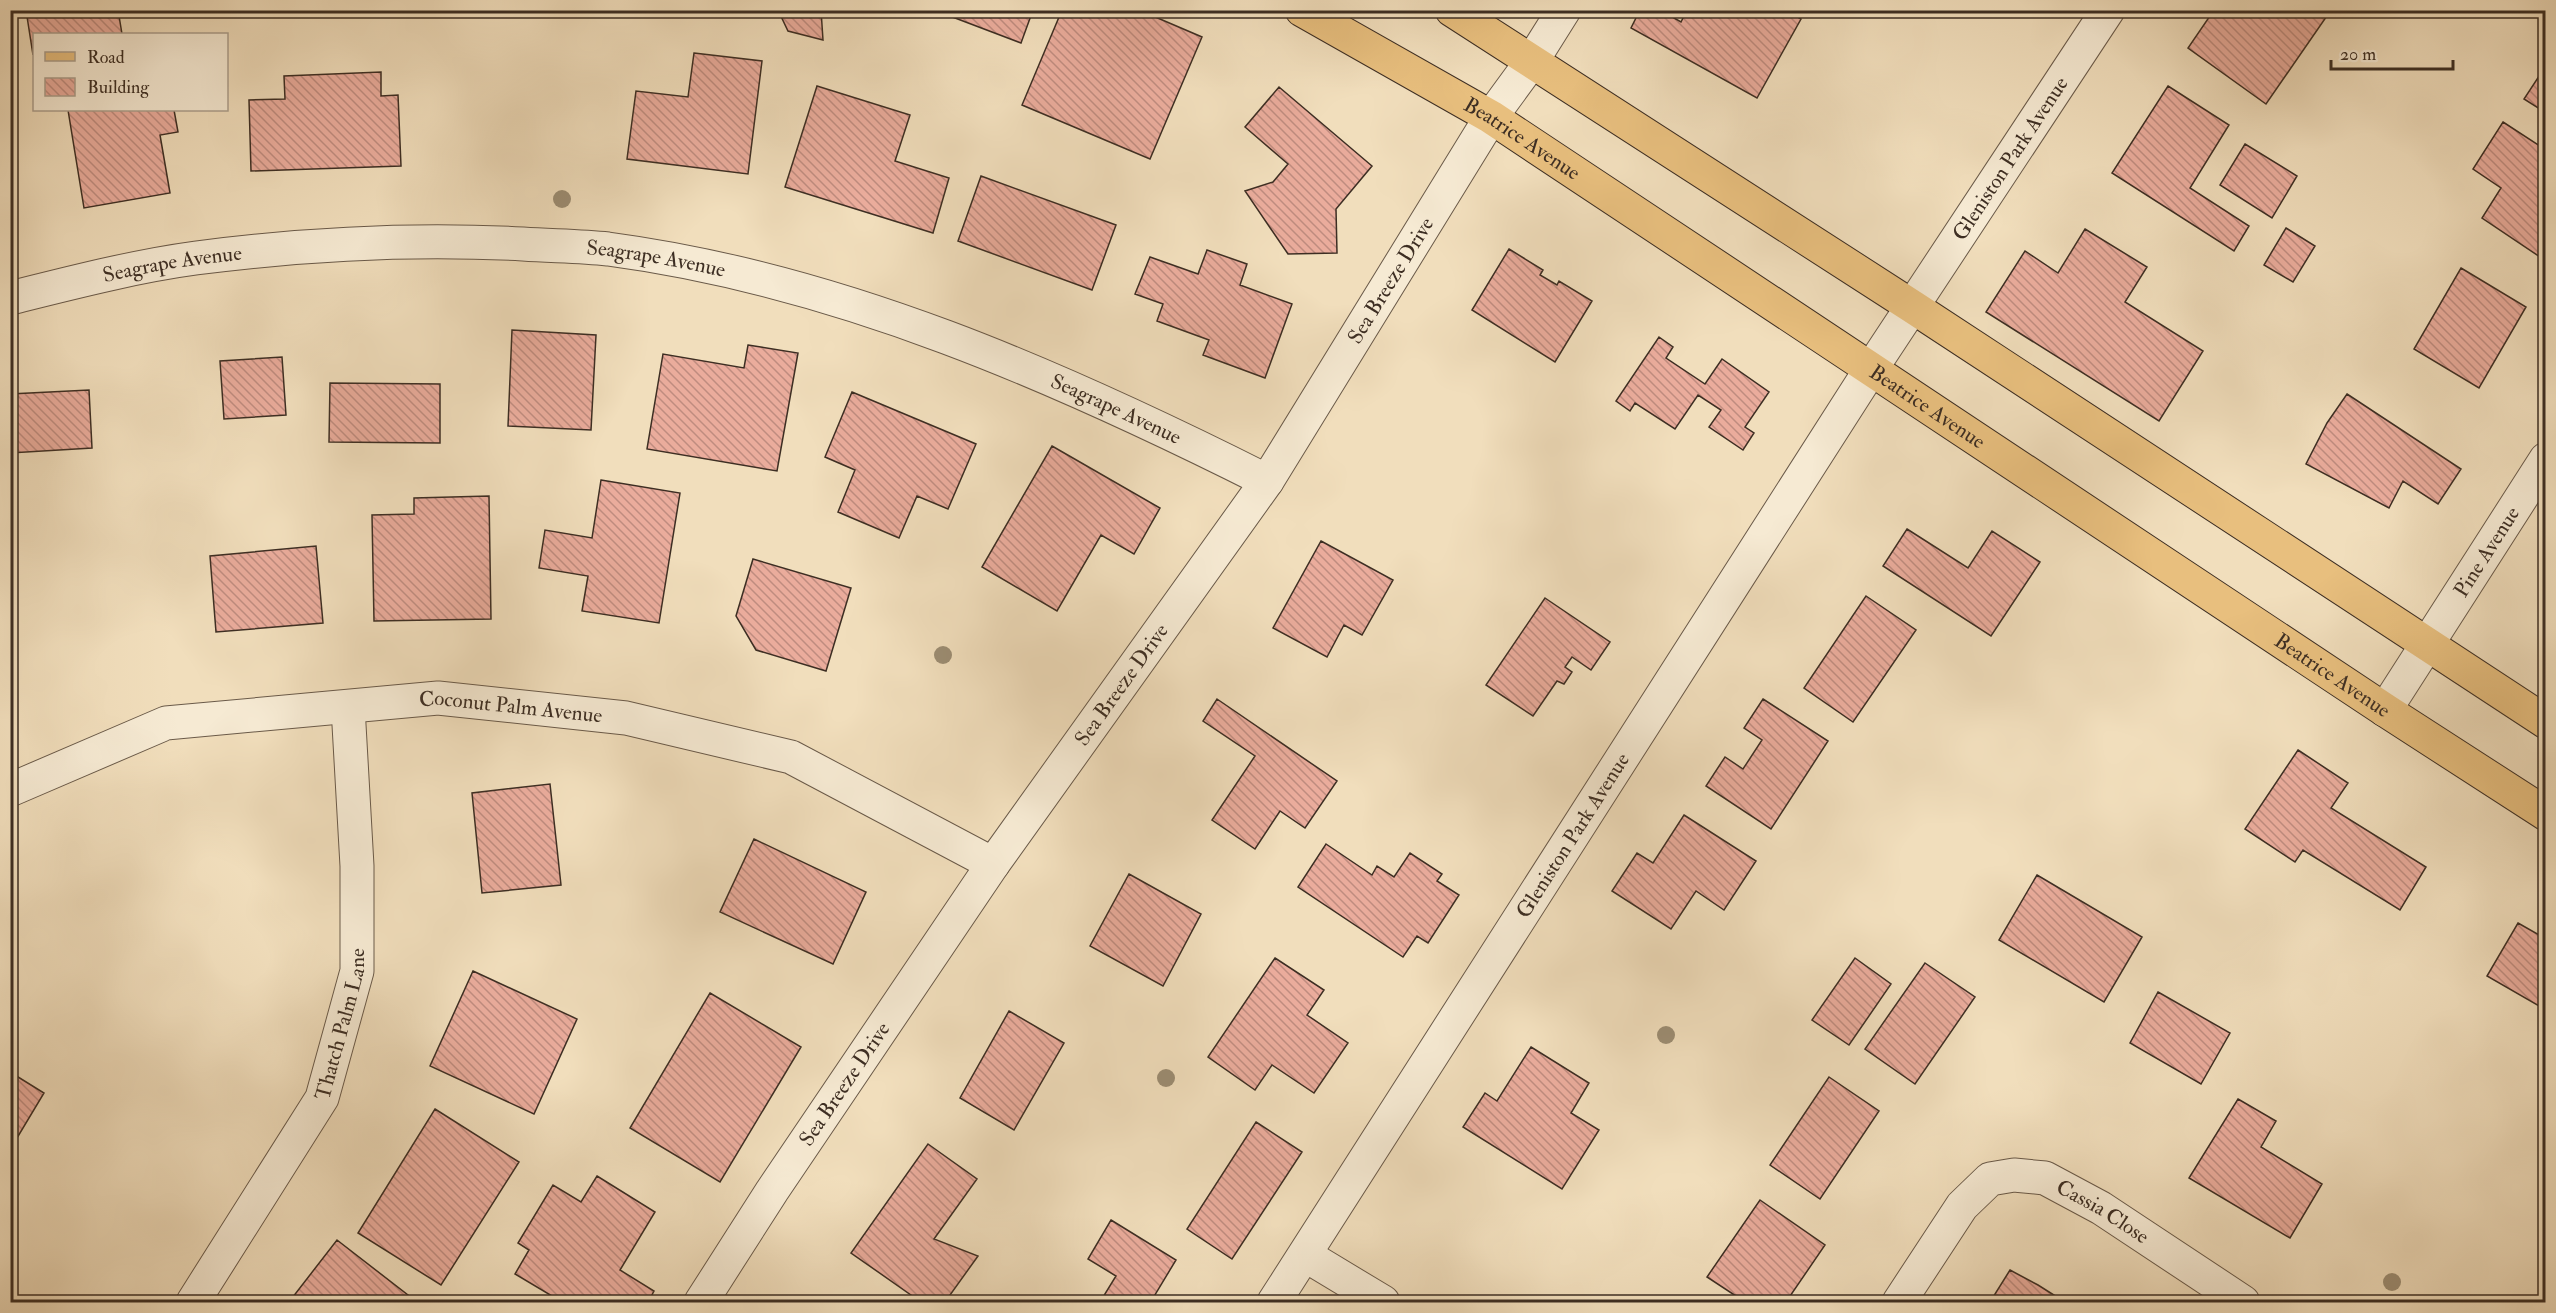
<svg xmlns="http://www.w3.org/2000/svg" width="2556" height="1313" font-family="'IM FELL Double Pica',serif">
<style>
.building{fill:url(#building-back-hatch);stroke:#3d2e23;stroke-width:1.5}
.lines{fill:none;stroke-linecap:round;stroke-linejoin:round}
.minor-casing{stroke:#6a5a49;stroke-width:35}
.major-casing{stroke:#3d2e23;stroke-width:35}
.minor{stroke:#f6ead3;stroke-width:33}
.major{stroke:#e8bf7e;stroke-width:33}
.tree{fill:#9c8d73}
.labels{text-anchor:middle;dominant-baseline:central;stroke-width:4.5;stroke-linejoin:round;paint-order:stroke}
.street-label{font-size:21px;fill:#3d2e23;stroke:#f6ead3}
</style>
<defs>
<pattern id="building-back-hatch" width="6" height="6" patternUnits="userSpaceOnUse" patternTransform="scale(1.5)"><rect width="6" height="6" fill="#eaac9c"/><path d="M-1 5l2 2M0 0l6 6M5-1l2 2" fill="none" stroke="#bf8c7f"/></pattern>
</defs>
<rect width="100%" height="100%" fill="#f1debc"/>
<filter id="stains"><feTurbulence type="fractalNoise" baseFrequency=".00333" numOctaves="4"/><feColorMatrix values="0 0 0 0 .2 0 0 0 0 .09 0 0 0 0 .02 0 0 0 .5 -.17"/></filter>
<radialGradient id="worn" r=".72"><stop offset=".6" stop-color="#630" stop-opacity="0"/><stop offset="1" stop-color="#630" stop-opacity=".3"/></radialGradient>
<!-- building -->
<path class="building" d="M26 10H118L122 34H34L33 55Z
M589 10H661L660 17Z
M778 10H821L823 40 788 31Z
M934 10H1033L1021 43Z
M1062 10H1139L1202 37 1150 159 1022 105Z
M1640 10H1660L1681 22 1687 10H1786L1801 19 1757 98 1631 28Z
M2214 10 2250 11 2331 10 2266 104 2188 48Z
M694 53 762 61 748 174 627 159 636 91 688 97Z
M2545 67H2546V113L2524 99Z
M381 72V96L398 95 401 166 251 171 249 100 285 99 284 76Z
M817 86 910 115 895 161 949 178 933 233 785 187Z
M2168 86 2229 125 2190 188 2249 226 2234 251 2112 173Z
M1279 87 1372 166 1336 209 1337 253 1288 254 1245 191 1273 182 1288 164 1245 127Z
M68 110H174L178 132 160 135 170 193 84 208Z
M2503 122 2546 150V261L2482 218 2501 188 2473 169Z
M2245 144 2297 176 2272 218 2220 185Z
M981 176 1116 225 1092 290 958 241Z
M2286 228 2315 246 2293 282 2264 265Z
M2085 229 2147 267 2125 302 2203 351 2159 421 1986 312 2025 251 2058 273Z
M1509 249 1543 270 1540 275 1557 285 1559 281 1592 301 1555 362 1472 310Z
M1207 250 1247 264 1240 285 1292 304 1265 378 1203 355 1209 340 1157 321 1163 304 1135 294 1150 257 1198 274Z
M2461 268 2526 307 2479 388 2414 349Z
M512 330 596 335 591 430 508 426Z
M1659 337 1673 347 1666 358 1705 384 1722 359 1769 392 1745 427 1754 433 1743 450 1709 427 1721 410 1698 395 1675 429 1635 403 1630 411 1616 401Z
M748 345 798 353 777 471 647 449 663 354 744 368Z
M282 357 286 415 224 419 220 361Z
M330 383 440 384V443L329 442Z
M89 390 92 448 10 453V394Z
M852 392 976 444 948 509 917 496 899 538 838 512 855 470 825 457Z
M2347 394 2461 469 2438 504 2403 481 2389 508 2306 464 2327 423Z
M1052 446 1160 508 1134 554 1101 535 1057 611 982 567Z
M601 480 680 493 659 623 582 611 588 576 539 568 545 530 592 538Z
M489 496 491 619 374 621 372 515 414 514V498Z
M1907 529 1968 568 1992 531 2040 562 1991 636 1883 566Z
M1321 541 1393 580 1362 635 1344 625 1327 657 1273 628Z
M316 546 323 623 216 632 210 556Z
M753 559 851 588 826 671 756 650 736 616Z
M1866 596 1916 630 1853 722 1804 688Z
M1545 598 1610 642 1591 670 1572 657 1565 667 1572 672 1564 684 1557 681 1533 716 1486 685Z
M1217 699 1337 781 1305 828 1280 811 1255 849 1212 820 1255 756 1203 721Z
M1763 699 1828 741 1771 829 1706 786 1725 757 1743 769 1762 740 1744 728Z
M2298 750 2348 783 2331 808 2426 867 2400 910 2303 850 2295 862 2245 829Z
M550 784 561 885 482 893 472 793Z
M1684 815 1756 861 1724 910 1696 891 1671 929 1612 891 1637 853 1653 863Z
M754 839 866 892 833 964 720 912Z
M1326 844 1372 875 1377 866 1394 877 1410 853 1442 874 1437 881 1459 895 1428 943 1417 936 1403 957 1298 887Z
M1129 874 1201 914 1163 986 1090 946Z
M2037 875 2142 937 2104 1002 1999 940Z
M2518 923 2546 939V1010L2487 976Z
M1275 958 1324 990 1307 1015 1348 1043 1314 1093 1272 1065 1255 1090 1208 1057Z
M1855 958 1891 984 1849 1045 1812 1020Z
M1925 963 1975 997 1915 1084 1865 1049Z
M473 971 577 1019 534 1114 430 1066Z
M2158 992 2230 1033 2201 1084 2130 1043Z
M710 993 801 1047 720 1182 630 1128Z
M1009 1011 1064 1043 1014 1130 960 1098Z
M1531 1047 1589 1083 1571 1113 1599 1130 1562 1189 1463 1127 1485 1093 1497 1101Z
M10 1072 44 1093 11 1148 10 1147Z
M1829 1077 1879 1111 1820 1199 1770 1165Z
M2238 1099 2276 1121 2261 1147 2322 1184 2290 1238 2189 1178Z
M435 1109 519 1162 441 1285 358 1233Z
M1256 1122 1302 1152 1232 1259 1187 1229Z
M928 1144 977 1179 934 1239 978 1256 945 1302H921L851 1253Z
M597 1176 655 1212 620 1270 654 1291 648 1302H562L515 1274 529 1250 518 1243 553 1185 581 1202Z
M1760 1200 1825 1245 1786 1302H1745L1707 1277Z
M1111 1220 1176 1260 1153 1298 1154 1302H1100L1116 1276 1088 1259Z
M337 1240 417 1302H289Z
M2010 1270 2038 1285 2065 1302H1990Z"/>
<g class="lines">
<!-- minor casing -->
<g class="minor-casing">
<g id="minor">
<path id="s1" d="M10 298C70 283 136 266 196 258 304 244 414 238 523 244 551 246 580 246 608 249 841 280 1058 376 1267 481"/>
<path id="s2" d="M2385 710 2546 459"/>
<path id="s3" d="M10 790 166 723 438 698 626 718 791 757 993 864"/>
<path d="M1305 1255 1383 1302"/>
<path id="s4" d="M193 1302 322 1098 357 971V866L348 707"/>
<path id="s5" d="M701 1302 772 1191 993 864 1267 481 1491 117 1532 61 1564 10"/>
<path id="s6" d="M1274 1302 1871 369 2108 10"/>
<path id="s7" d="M1899 1302 1962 1206 1990 1179 2014 1175 2045 1178 2101 1208 2243 1302"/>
</g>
</g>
<!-- major casing -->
<g class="major-casing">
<g id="major">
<path id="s8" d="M1302 10 1491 117 2385 710 2546 814"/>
<path d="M1452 10 1913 307 2546 722"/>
</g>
</g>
<!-- minor -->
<use href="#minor" class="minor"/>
<!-- major -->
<use href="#major" class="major"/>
</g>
<!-- trees -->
<g class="tree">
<circle cx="562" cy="199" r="9"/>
<circle cx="943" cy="655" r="9"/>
<circle cx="1666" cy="1035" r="9"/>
<circle cx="1166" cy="1078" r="9"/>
<circle cx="2392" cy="1282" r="9"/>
</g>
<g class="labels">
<!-- street labels -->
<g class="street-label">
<text stroke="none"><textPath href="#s8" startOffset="255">Beatrice Avenue</textPath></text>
<text stroke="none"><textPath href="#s6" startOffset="1360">Gleniston Park Avenue</textPath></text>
<text stroke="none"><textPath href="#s1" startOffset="652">Seagrape Avenue</textPath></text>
<text stroke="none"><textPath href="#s1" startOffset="166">Seagrape Avenue</textPath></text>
<text stroke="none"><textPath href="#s5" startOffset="1233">Sea Breeze Drive</textPath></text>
<text stroke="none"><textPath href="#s8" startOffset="741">Beatrice Avenue</textPath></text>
<text stroke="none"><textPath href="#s1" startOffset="1138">Seagrape Avenue</textPath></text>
<text stroke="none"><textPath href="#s2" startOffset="188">Pine Avenue</textPath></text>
<text stroke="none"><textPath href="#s8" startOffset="1227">Beatrice Avenue</textPath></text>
<text stroke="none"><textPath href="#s5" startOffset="747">Sea Breeze Drive</textPath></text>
<text stroke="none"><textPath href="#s3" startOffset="516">Coconut Palm Avenue</textPath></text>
<text stroke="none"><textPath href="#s6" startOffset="554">Gleniston Park Avenue</textPath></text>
<text stroke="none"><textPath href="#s4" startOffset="318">Thatch Palm Lane</textPath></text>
<text stroke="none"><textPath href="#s5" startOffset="261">Sea Breeze Drive</textPath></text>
<text stroke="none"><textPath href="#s7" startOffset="276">Cassia Close</textPath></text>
</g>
</g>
<!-- margin -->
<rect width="2556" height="1313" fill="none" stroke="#f1debc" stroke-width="36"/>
<rect x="12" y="12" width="2532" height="1289" fill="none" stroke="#3d2e23" stroke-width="3"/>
<rect x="18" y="18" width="2520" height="1277" fill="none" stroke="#3d2e23" stroke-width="1.5"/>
<!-- legend -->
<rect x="33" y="33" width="195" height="78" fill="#f6ead3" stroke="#ac9f8d" stroke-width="1.5"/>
<rect x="45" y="52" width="30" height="9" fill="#e8bf7e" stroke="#ac9f8d" stroke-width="1.5"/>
<text x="87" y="63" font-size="18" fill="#3d2e23">Road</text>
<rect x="45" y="78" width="30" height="18" fill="url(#building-back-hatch)" stroke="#ac9f8d" stroke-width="1.5"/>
<text x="87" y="93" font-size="18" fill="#3d2e23">Building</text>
<!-- scale -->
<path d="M2331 60v9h122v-9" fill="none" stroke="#3d2e23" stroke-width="3"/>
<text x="2340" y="60" font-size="18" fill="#3d2e23" stroke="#f6ead3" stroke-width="4.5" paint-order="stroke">20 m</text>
<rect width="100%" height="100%" filter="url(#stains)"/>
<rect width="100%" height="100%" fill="url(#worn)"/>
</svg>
